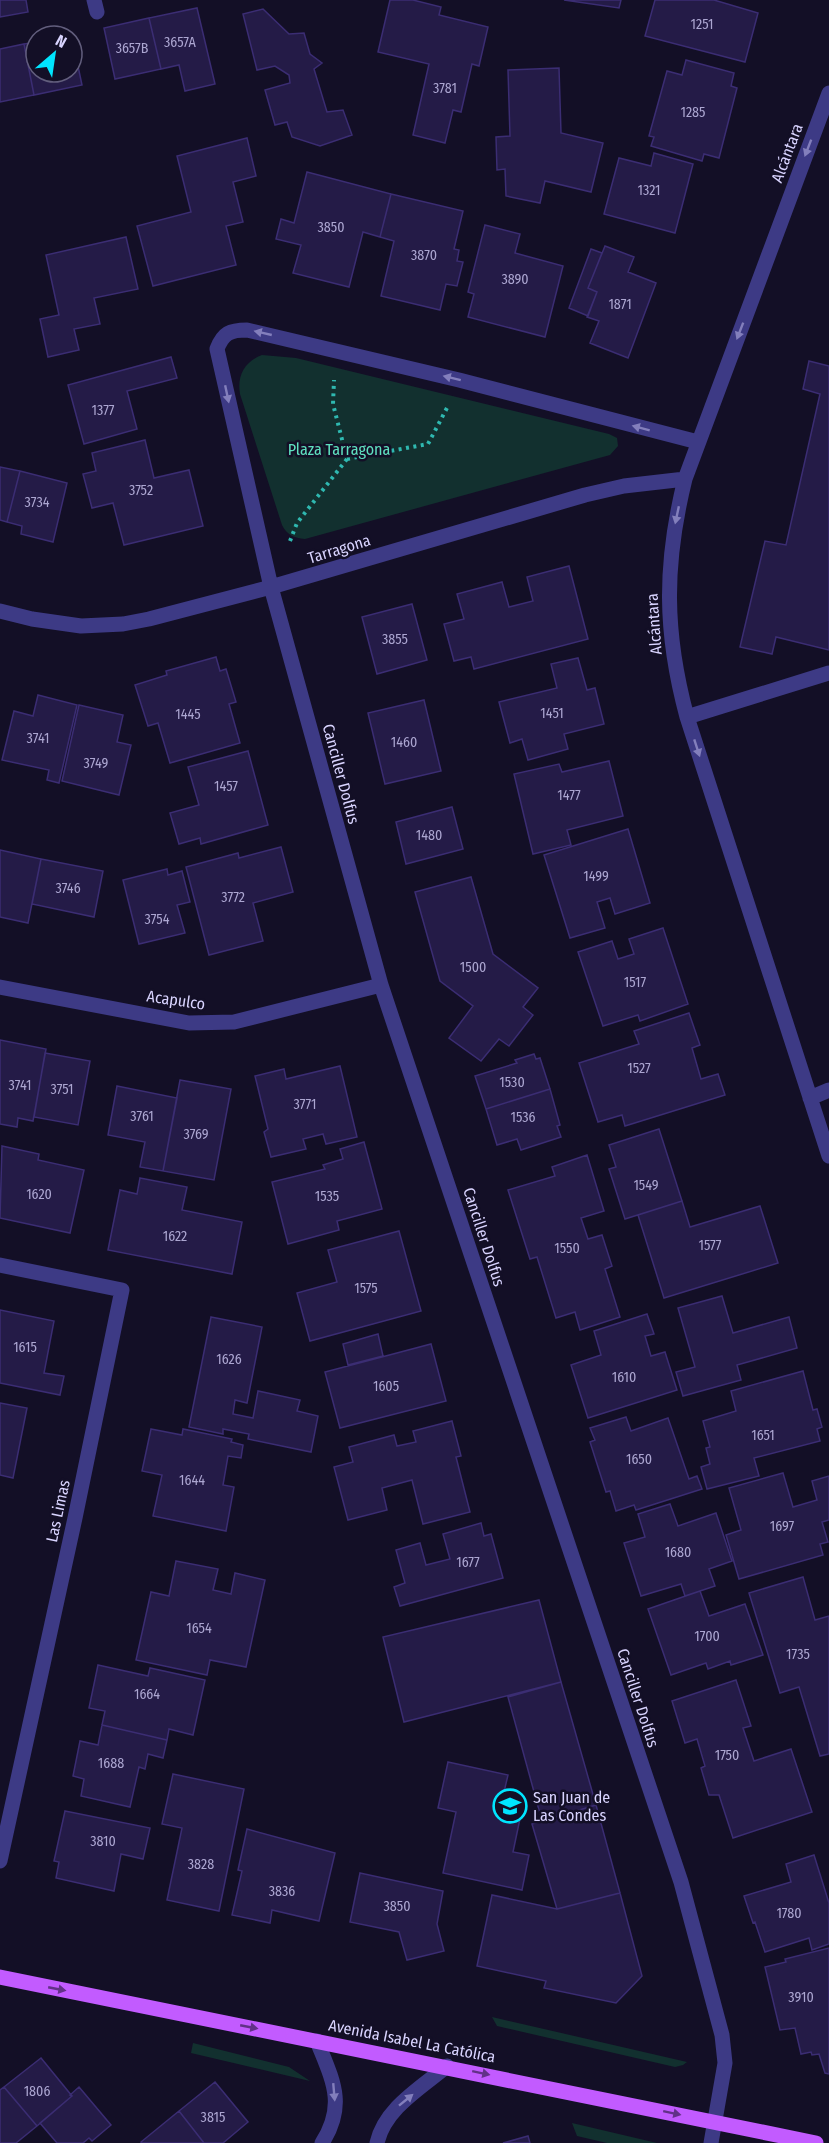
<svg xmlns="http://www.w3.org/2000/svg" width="829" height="2143" font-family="'Fira Sans Condensed',sans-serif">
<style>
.green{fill:#12302f}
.building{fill:#241b47;stroke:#3b2d73;stroke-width:1.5}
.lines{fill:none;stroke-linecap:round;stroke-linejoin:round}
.path{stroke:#2fb8b0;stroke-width:4;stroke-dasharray:3 4.5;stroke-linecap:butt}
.minor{stroke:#3d3a85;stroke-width:15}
.major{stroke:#c25bff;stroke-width:15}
.oneway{fill:#837fbc}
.oneway2{fill:#623188}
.labels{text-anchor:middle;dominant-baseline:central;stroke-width:5;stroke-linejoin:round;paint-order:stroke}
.number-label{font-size:14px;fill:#aca6d1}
.street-label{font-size:16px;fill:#d9d4ff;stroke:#130f26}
.park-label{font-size:16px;fill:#5fe0c0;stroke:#130f26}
.poi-label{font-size:16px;fill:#d9d4ff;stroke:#130f26;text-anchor:start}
</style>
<rect width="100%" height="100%" fill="#130f26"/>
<!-- green -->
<path class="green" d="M262 355 296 358 609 434 617 438 618 446 610 455 305 539C294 538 287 535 282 525L240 394C237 376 244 362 262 355Z
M492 2017 687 2062 683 2065 675 2067 497 2026Z
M193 2043 289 2067 310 2081 191 2053Z
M572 2123 657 2143H607L577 2136Z"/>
<!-- building -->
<path class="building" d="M0 0H26L28 12 0 17Z
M390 0H413L441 7 439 15 488 27 479 66 472 64 461 112 453 110 445 143 413 135 429 64 378 52Z
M564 0H621L619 8Z
M655 0H714L758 13 745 62 645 36Z
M197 8 215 84 185 91 179 65 161 69 149 18Z
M263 9 289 34 304 33 310 54 322 63 314 69 327 112 343 110 352 135 320 146 292 137 287 122 275 125 265 90 290 83 289 75 275 66 257 70 243 14Z
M149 18 161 69 115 79 104 28Z
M72 38 82 85 34 95 24 44 36 42V72H72Z
M24 44 34 95 0 102V49Z
M686 60 734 73 731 86 737 88 719 158 704 154 702 161 651 146 654 137 649 136 667 71 682 75Z
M559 68 561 133 603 143 591 192 545 181 540 203 506 196 505 169 497 170 496 137 510 136 508 70Z
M247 138 256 176 233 182 243 222 226 226 236 265 153 286 137 226 191 212 177 156Z
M654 153 693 164 675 233 604 214 619 158 651 166Z
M307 172 391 194 380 237 363 232 349 287 293 273 301 245 276 239 281 219 294 223Z
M391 194 463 211 454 249 459 250 457 261 463 262 457 286 446 284 440 310 381 296 394 241 380 237Z
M485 225 520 234 515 253 563 266 545 337 468 317 474 294 468 292Z
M126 237 138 289 94 298 100 324 74 329 79 350 48 357 40 319 59 315 46 255Z
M605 246 634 257 628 272 656 283 628 358 590 343 599 321 587 317 597 292 588 288Z
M591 249 602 253 588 288 597 292 588 316 569 308Z
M171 357 177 378 127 391 137 429 84 444 68 385Z
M809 361 829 366V650L776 637 772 654 740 647 765 541 786 545 820 394 803 389Z
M145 440 154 478 189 470 203 526 124 545 113 503 92 508 83 474 96 471 92 453Z
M0 467 20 471 7 522 0 520Z
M20 471 67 483 53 542 21 534 22 526 7 522Z
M569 566 588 639 474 669 471 657 454 661 444 624 464 619 457 594 502 582 509 607 533 601 527 577Z
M412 604 427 660 377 674 362 617Z
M216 657 220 671 226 669 236 702 229 704 240 743 170 763 158 723 148 726 135 685 167 675 166 671Z
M578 658 587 690 595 688 604 724 564 734 568 749 528 760 522 739 510 743 499 702 557 688 551 664Z
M38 695 77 705 59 783 47 780 49 770 2 760 14 711 33 716Z
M424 700 441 771 385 784 368 713Z
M79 705 123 715 117 742 131 745 119 795 62 781Z
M248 751 268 825 201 844 200 838 179 844 170 813 199 805 188 767Z
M609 761 623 816 567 830 571 845 533 854 514 774 559 764 562 772Z
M452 807 463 849 406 864 396 822Z
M628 829 650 903 615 914 610 898 597 902 605 928 570 938 544 855Z
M281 847 293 892 253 903 263 941 209 955 186 867 238 853 239 858Z
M0 850 41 859 28 923 0 917Z
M41 859 103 871 94 917 32 904Z
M167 869 168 875 182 871 190 902 177 905 185 933 139 944 123 880Z
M471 877 493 954 538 988 523 1007 533 1015 509 1046 499 1039 481 1061 449 1038 473 1006 440 981 415 892Z
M663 928 688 1004 640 1021 638 1015 603 1026 578 952 612 941 618 959 634 954 629 939Z
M689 1013 700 1045 692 1048 701 1079 718 1074 725 1095 625 1126 622 1115 598 1122 579 1063 639 1044 634 1031Z
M0 1040 46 1049 33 1121 18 1118 17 1127 0 1124Z
M45 1053 90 1061 78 1125 34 1117Z
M534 1054 536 1059 540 1058 550 1089 486 1109 475 1076 517 1063 515 1060Z
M340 1066 357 1137 326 1144 323 1134 303 1139 306 1149 271 1157 264 1132 268 1129 255 1076 284 1069 286 1079Z
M180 1080 231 1089 214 1180 163 1171Z
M117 1086 177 1098 163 1171 140 1167 145 1142 108 1135Z
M550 1089 560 1125 557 1126 561 1137 521 1150 517 1139 497 1145 486 1109Z
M659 1129 682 1201 625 1219 609 1169 616 1167 609 1145Z
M364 1142 382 1209 337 1221 339 1230 288 1244 272 1182 325 1169 323 1165 343 1159 340 1149Z
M2 1146 39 1154 38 1160 84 1170 70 1233 0 1218Z
M587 1155 604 1211 581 1218 588 1239 602 1235 612 1266 605 1269 620 1317 580 1330 575 1312 556 1318 537 1257 530 1259 508 1190 555 1176 552 1167Z
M140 1178 187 1187 182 1210 242 1222 232 1274 108 1250 120 1190 137 1194Z
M682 1201 690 1227 760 1206 778 1263 664 1298 638 1215Z
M399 1231 421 1311 310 1341 297 1293 337 1282 328 1250Z
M722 1296 733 1333 789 1317 797 1348 737 1365 741 1380 683 1396 676 1372 695 1367 678 1308Z
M0 1310 54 1321 44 1373 64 1376 60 1395 0 1383Z
M647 1314 654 1334 645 1336 651 1356 665 1352 677 1390 588 1418 571 1365 601 1355 594 1331Z
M211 1317 262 1327 247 1403 235 1400 233 1414 253 1418 258 1391 300 1400 297 1411 318 1416 311 1452 248 1439 249 1434 223 1429V1434L189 1427Z
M378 1334 383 1356 348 1365 343 1344Z
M431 1344 446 1401 340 1428 325 1372Z
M803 1371 813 1410 817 1409 822 1427 817 1429 820 1441 754 1458 759 1476 707 1489 701 1467 710 1464 706 1448 710 1447 703 1421 736 1411 731 1391Z
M0 1403 27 1408 13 1478 0 1475Z
M626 1417 631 1431 668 1418 689 1479 697 1476 702 1489 636 1510 634 1505 616 1511 610 1491 606 1492 590 1442 595 1440 590 1428Z
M452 1421 461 1456 456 1457 470 1512 423 1524 412 1480 382 1488 387 1510 348 1520 334 1467 353 1462 349 1447 394 1435 397 1446 416 1442 413 1431Z
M151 1429 182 1435 183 1429 232 1439 231 1442 243 1445 241 1458 228 1456 223 1485 234 1487 226 1531 153 1516 162 1475 142 1471Z
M783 1473 793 1507 817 1500 812 1481 829 1476V1520L822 1522 828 1542 820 1544 823 1555 739 1579 726 1535 741 1530 729 1488Z
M670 1504 678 1526 716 1513 732 1561 709 1569 715 1586 685 1596 681 1584 641 1596 624 1543 645 1537 638 1514Z
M481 1523 484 1536 491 1534 503 1578 400 1606 394 1587 405 1583 396 1550 420 1543 426 1565 450 1559 443 1534Z
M176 1561 218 1569 213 1590 231 1594 235 1573 265 1580 246 1667 210 1660 207 1675 136 1660 151 1592 169 1596Z
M803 1577 815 1620 829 1616V1754L820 1756 799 1687 780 1693 749 1593Z
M700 1591 709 1616 745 1604 763 1655 731 1665 730 1661 708 1669 706 1663 671 1675 648 1609Z
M539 1600 561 1682 404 1722 383 1637Z
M98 1665 148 1676 150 1668 205 1680 193 1735 169 1729 167 1740 102 1725 105 1711 89 1708Z
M736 1680 751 1726 743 1728 754 1761 791 1749 812 1812 733 1838 719 1795H709L701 1768 705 1766 697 1739 685 1743 672 1701Z
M561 1682 596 1805 542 1821 508 1697Z
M102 1725 167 1740 163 1758 148 1754 145 1769 139 1767 130 1807 81 1796 84 1779 73 1776 80 1741 98 1745Z
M448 1762 508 1775 500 1809 521 1814 513 1852 529 1855 522 1890 443 1873 456 1812 438 1808Z
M173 1774 244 1789 219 1911 167 1900 182 1828 162 1824Z
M596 1805 620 1893 557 1909 532 1824Z
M65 1811 150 1828 143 1859 121 1854 114 1891 56 1878 59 1862 54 1861Z
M247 1829 335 1853 319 1921 272 1910 270 1923 232 1915 242 1871 238 1870Z
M814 1855 829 1903V1944L812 1950 809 1938 765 1952 755 1922 753 1923 744 1896 791 1882 786 1864Z
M360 1873 443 1891 437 1924 444 1951 407 1960 399 1932 350 1922Z
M620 1893 642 1976 616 2003 544 1988 546 1981 477 1966 492 1895 557 1909Z
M829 1948V2074L825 2073 819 2054 812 2055 811 2052 801 2054 795 2028 780 2030 765 1967 786 1962 785 1959Z
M41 2058 72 2096 37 2126 4 2087Z
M215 2082 248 2122 223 2143H204L179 2111Z
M4 2087 37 2126 16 2143H0V2090Z
M79 2087 111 2125 92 2141 89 2138 83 2143H57L40 2123 72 2096 70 2095Z
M179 2111 204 2143H141V2142Z
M528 2136 530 2143H503Z"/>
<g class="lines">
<!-- path -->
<path class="path" d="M347 459 428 444 448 406
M290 541 297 523 347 459 333 404 334 380"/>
<!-- minor -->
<path class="minor" d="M94 0 97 12
M829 93 685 479C664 564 664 632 687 717L829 1156
M698 442 459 380 247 330C230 330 223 333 217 349L271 587 381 985 681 1882 722 2035 725 2063 711 2143
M0 611 32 619 81 626 123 624 149 619 271 587 585 495 624 486 685 479
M687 717 829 673
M0 987 189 1023 234 1022 381 985
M810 1098 829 1090
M0 1265 122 1290 75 1518 0 1861
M317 2041C332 2079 347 2104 322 2143
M377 2143C385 2108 421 2088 447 2066"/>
<!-- major -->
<path class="major" d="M0 1977 816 2143"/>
</g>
<!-- one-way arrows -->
<defs><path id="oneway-solid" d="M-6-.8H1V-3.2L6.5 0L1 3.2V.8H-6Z" transform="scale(1.5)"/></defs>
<g class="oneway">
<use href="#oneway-solid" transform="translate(808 148) rotate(111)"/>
<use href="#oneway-solid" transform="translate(740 331) rotate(111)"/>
<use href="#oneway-solid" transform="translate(263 333) rotate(-167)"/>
<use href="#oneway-solid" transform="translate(452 378) rotate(-166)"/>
<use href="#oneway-solid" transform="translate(227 394) rotate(78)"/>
<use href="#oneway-solid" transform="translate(641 428) rotate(-165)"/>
<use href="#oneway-solid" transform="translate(677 515) rotate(102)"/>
<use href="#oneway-solid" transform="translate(697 748) rotate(72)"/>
<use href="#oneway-solid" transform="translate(334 2092) rotate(85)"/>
<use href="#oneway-solid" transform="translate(406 2100) rotate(-39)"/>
</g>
<g class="oneway2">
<use href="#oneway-solid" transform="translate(57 1989) rotate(11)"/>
<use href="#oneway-solid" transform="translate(249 2027) rotate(11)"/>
<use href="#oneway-solid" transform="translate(481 2073) rotate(12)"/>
<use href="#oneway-solid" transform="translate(672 2113) rotate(12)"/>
</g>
<!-- icons -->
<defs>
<g id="school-ring" transform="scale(1.725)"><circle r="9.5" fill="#130f26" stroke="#00e5ff" stroke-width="1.5"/><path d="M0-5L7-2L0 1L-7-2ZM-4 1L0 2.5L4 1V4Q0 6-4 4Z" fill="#00e5ff"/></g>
</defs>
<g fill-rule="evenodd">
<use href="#school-ring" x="510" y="1806"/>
</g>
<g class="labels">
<!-- number labels -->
<g class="number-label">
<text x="702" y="24">1251</text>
<text x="180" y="42">3657A</text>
<text x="132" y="48">3657B</text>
<text x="445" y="88">3781</text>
<text x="693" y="112">1285</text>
<text x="649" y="190">1321</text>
<text x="331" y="227">3850</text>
<text x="424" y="255">3870</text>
<text x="515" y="279">3890</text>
<text x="620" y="304">1871</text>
<text x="103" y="410">1377</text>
<text x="141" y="490">3752</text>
<text x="37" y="502">3734</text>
<text x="395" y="639">3855</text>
<text x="552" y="713">1451</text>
<text x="188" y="714">1445</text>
<text x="38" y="738">3741</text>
<text x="404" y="742">1460</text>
<text x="96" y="763">3749</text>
<text x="226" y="786">1457</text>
<text x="569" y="795">1477</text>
<text x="429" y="835">1480</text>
<text x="596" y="876">1499</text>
<text x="68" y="888">3746</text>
<text x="233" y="897">3772</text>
<text x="157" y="919">3754</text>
<text x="473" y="967">1500</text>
<text x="635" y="982">1517</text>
<text x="639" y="1068">1527</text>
<text x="512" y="1082">1530</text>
<text x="20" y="1085">3741</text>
<text x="62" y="1089">3751</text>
<text x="305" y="1104">3771</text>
<text x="142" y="1116">3761</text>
<text x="523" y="1117">1536</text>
<text x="196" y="1134">3769</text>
<text x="646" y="1185">1549</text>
<text x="39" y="1194">1620</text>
<text x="327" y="1196">1535</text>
<text x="175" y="1236">1622</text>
<text x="710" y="1245">1577</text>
<text x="567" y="1248">1550</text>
<text x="366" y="1288">1575</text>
<text x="25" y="1347">1615</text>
<text x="229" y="1359">1626</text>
<text x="624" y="1377">1610</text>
<text x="386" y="1386">1605</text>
<text x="763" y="1435">1651</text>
<text x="639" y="1459">1650</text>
<text x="192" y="1480">1644</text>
<text x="782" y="1526">1697</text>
<text x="678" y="1552">1680</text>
<text x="468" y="1562">1677</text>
<text x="199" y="1628">1654</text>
<text x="707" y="1636">1700</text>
<text x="798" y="1654">1735</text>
<text x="147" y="1694">1664</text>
<text x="727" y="1755">1750</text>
<text x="111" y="1763">1688</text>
<text x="103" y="1841">3810</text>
<text x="201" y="1864">3828</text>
<text x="282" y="1891">3836</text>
<text x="397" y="1906">3850</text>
<text x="789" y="1913">1780</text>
<text x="801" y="1997">3910</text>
<text x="37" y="2091">1806</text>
<text x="213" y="2117">3815</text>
</g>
<!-- street labels -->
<g class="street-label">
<text transform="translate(787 153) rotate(-69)">Alcántara</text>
<text transform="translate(339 549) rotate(-17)">Tarragona</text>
<text transform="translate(654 624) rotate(-94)">Alcántara</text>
<text transform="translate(341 774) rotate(75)">Canciller Dolfus</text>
<text transform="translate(176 1000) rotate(8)">Acapulco</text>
<text transform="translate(484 1237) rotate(72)">Canciller Dolfus</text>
<text transform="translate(58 1511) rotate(-78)">Las Limas</text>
<text transform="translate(638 1698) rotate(72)">Canciller Dolfus</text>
<text transform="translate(412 2041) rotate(11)">Avenida Isabel La Católica</text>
</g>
<!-- park labels -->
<g class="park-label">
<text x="339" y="449">Plaza Tarragona</text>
</g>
<!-- poi labels -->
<g class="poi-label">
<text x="533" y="1797">San Juan de<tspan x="533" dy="18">Las Condes</tspan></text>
</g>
</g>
<!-- north arrow -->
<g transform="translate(54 54) rotate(29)"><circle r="28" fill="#130f26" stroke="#625e7d" stroke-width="1.5"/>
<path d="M0-4.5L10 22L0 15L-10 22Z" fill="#00e5ff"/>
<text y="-9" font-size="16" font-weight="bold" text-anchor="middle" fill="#d9d4ff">N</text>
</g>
</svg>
